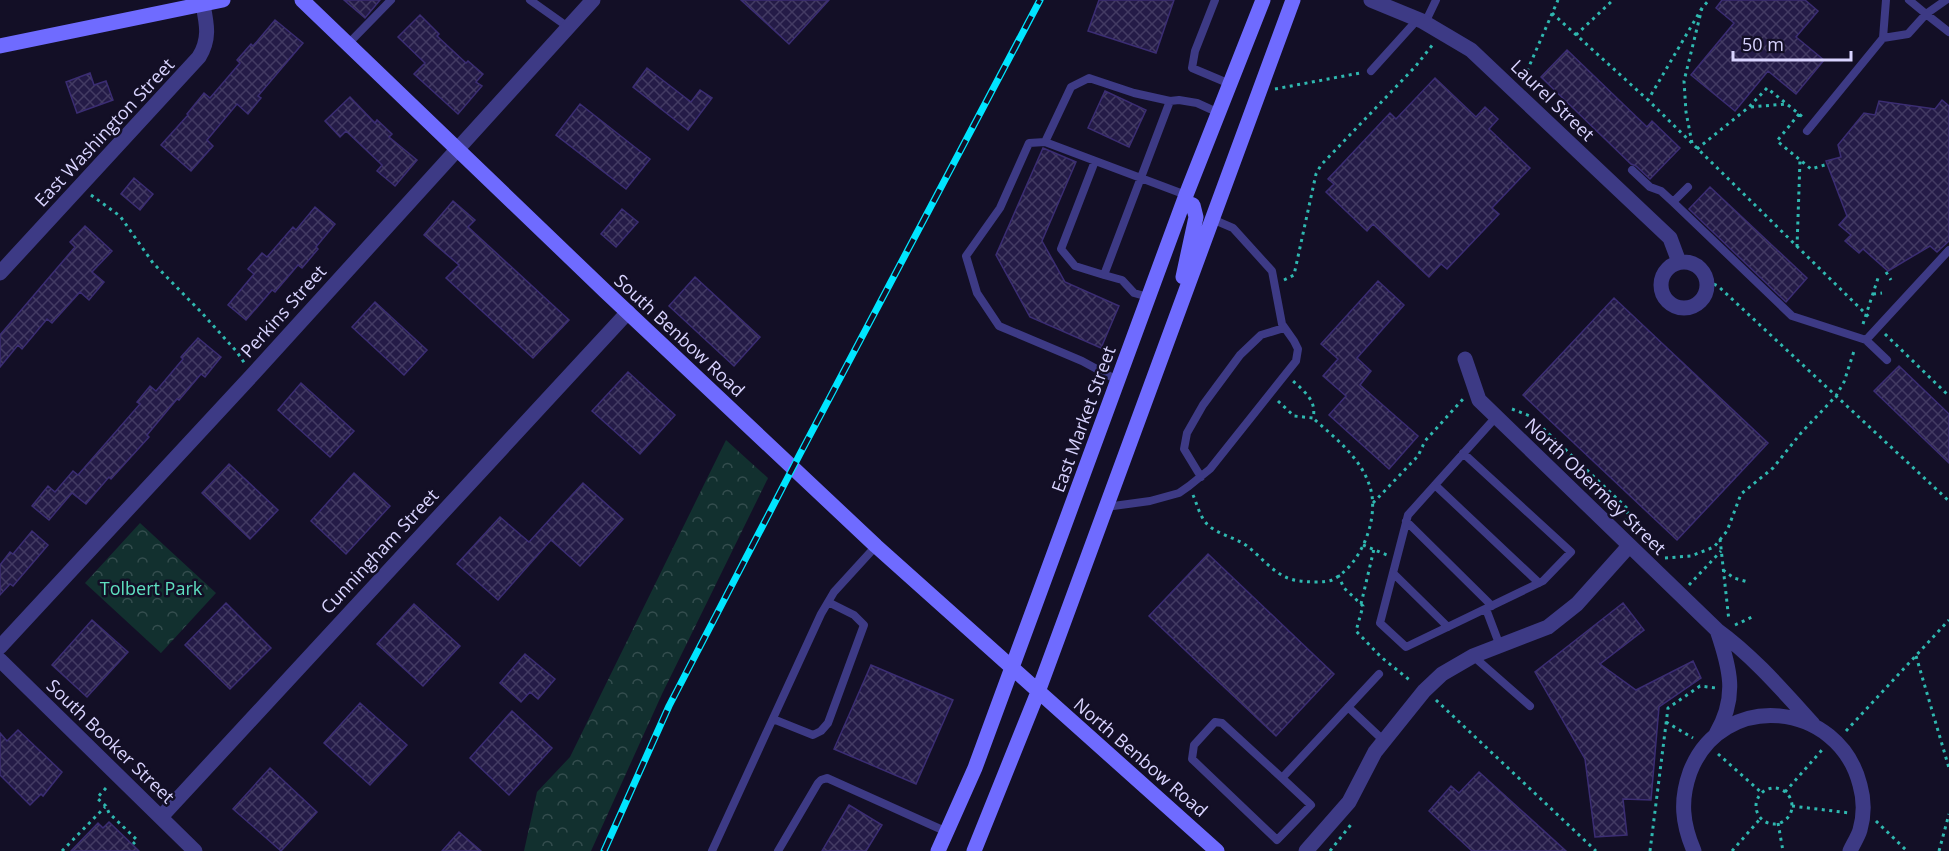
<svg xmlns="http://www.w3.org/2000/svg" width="1949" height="851" font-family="'Open Sans',sans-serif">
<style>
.forest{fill:url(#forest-crowns)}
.building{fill:url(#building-cross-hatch);stroke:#3b2d73;stroke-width:1.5}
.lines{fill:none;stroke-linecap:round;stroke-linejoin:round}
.path{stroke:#2fb8b0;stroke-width:3;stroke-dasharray:3 4.5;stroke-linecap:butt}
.lane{stroke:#3d3a85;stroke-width:8}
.street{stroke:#3d3a85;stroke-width:15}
.secondary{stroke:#6f6bff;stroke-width:15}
.rail-casing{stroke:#00e5ff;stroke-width:7}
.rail{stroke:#130f26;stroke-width:4.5;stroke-dasharray:14;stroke-linecap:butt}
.labels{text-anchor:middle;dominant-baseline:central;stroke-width:5;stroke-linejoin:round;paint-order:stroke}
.street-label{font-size:18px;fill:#d9d4ff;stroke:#130f26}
.park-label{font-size:18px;fill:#5fe0c0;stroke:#130f26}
</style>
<defs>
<pattern id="forest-crowns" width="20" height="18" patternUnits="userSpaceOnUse" patternTransform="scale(1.5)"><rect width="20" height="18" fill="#12302f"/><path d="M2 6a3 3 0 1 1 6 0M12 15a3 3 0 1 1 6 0" fill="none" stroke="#344d4e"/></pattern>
<pattern id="building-cross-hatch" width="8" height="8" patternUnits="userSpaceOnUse" patternTransform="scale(1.5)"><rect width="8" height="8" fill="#241b47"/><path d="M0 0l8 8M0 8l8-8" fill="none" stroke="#433b63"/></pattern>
</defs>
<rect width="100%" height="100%" fill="#130f26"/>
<!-- forest -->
<path class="forest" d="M726 440 768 478 662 694 591 851H524L537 792 570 757Z
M140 523 216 593 161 653 85 583Z"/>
<!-- building -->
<path class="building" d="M344 0H380L365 18Z
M741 0H829L789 44Z
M1099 0H1174L1156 53 1088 31Z
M1722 0H1805L1818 11 1796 37 1824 60 1796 94 1768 71 1735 111 1691 75 1734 23 1716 8Z
M420 15 439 34 437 36 466 63 468 61 483 74 476 82 482 86 458 114 414 74 425 63 398 37Z
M275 20 303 43 258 96 261 98 248 114 237 104 207 140 213 146 191 171 161 145 188 115 187 114 204 93 210 98 240 63 237 60 251 44 253 46Z
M1567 50 1647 127 1652 121 1680 148 1650 179 1636 166 1631 164 1541 77Z
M647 68 691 102 700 90 712 98 688 130 633 87Z
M90 73 94 85 106 81 113 100 77 113 66 82Z
M1435 78 1476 117 1485 107 1498 119 1489 129 1530 168 1492 208 1499 214 1447 269 1441 264 1429 277 1373 224 1367 231 1326 192 1334 184 1328 179 1390 113 1396 119Z
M1105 91 1146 110 1129 147 1088 128Z
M350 97 375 123 377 120 392 134 389 137 417 160 395 186 377 171 382 165 346 131 340 137 325 121Z
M1942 100 1949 106V241L1937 252 1930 246 1888 271 1863 249 1859 253 1845 241 1851 235 1839 225 1847 216 1826 161 1841 157 1838 145 1864 113 1875 115 1879 101 1935 109Z
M580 104 650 159 626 189 556 135Z
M1043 148 1076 162 1042 241 1065 282 1119 306 1101 348 1030 317 996 255Z
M134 178 153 194 140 210 121 194Z
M1710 187 1807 278 1786 302 1689 209Z
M453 201 475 220 468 227 569 320 533 358 446 278 459 265 424 235Z
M315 207 335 224 316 247 318 249 302 268 298 265 275 292 272 290 246 320 228 305 254 274 248 269 262 253 267 257 293 227 296 230Z
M622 209 638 222 616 247 601 234Z
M85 226 112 251 92 272 104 282 89 300 80 292 52 323 47 319 22 349 18 345 0 367V335L75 247 70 242Z
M695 277 760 337 734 366 669 306Z
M1378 281 1404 305 1357 358 1371 371 1360 385 1418 436 1389 469 1329 415 1346 396 1323 376 1338 359 1321 344Z
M1614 298 1768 443 1677 540 1523 395Z
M375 302 427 350 404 375 352 327Z
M198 338 221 357 205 377 201 374 179 400 177 399 147 435 149 437 111 479 109 477 86 504 72 493 49 520 32 506 48 486 55 492 73 471 78 475 140 404 137 402 150 386 156 391 183 359 181 357Z
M1899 366 1949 414V463L1874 391Z
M628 372 675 415 640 454 592 411Z
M301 383 354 431 330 457 278 410Z
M229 464 278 510 250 539 202 493Z
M354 473 390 506 346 554 311 521Z
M583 483 623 519 580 566 551 540 498 600 457 564 500 517 529 542Z
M32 531 48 545 13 586 10 584 0 595V565L10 552 13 554Z
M1208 554 1334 674 1276 736 1149 616Z
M226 603 271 648 230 689 185 645Z
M1623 603 1644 630 1600 664 1636 690 1693 661 1701 678 1659 707 1651 800 1623 799 1627 835 1595 837 1585 759 1535 672Z
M414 604 460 646 423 686 377 644Z
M92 620 128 652 87 697 52 665Z
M525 654 555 679 538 699 530 692 521 702 500 683Z
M871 665 953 700 916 784 834 749Z
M360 703 407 745 370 785 324 743Z
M512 711 552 748 509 795 470 758Z
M18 730 62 772 43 796 41 794 30 805 0 775V733L7 741Z
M270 768 317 812 281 851 233 809Z
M1479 772 1566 851H1472L1429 811 1451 786 1459 793Z
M849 805 882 825 866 851H822Z
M109 822 139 851H71L98 823 103 828Z
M459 832 481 851H442Z"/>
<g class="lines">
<!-- path -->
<path class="path" d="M1702 8 1648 100 1870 318
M1552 13 1648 100
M1576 35 1613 0
M1524 78 1558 0
M1275 89 1360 73
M1751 107 1786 104
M1799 114 1777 141 1811 169 1828 164
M1692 143 1686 112 1684 81 1702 8 1709 0
M1697 149 1749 107 1767 88 1804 118
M91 195 120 216 153 263 201 312 237 352 245 364
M1797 247 1800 160
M1886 272 1891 280
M1284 280 1294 275 1316 174 1321 165 1415 67 1434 43
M1707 281 1718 286 1949 501
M1873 294 1882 293
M1863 324 1879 275
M1885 334 1949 396
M1278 401 1294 416 1313 418C1317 401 1305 392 1293 381
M1512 409 1530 416 1629 510 1625 522
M1193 495C1197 504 1200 517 1207 524 1218 535 1235 537 1247 546 1264 559 1277 579 1300 581 1307 582 1325 583 1332 580 1362 565 1381 515 1369 484 1359 456 1335 438 1313 418
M1373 503 1418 456 1425 441 1463 399
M1720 539 1729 621
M1363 545 1387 555
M1665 558 1691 556 1714 547 1727 531 1741 494 1773 468 1801 433 1836 396 1844 382 1855 348
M1723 570 1734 578 1748 582
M1338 575 1344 588 1363 606 1356 631 1381 657 1412 682
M1689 585 1721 551
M1361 604 1374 549
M1735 625 1752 617
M1916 656 1949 768
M1436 700 1596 851
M1666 722 1693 738
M1846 731 1949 620
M1718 754 1762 793
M106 788 97 798 106 806 109 813 137 840 133 844
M1756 806a18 18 0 1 1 36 0a18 18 0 1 1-36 0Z
M1785 792 1822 750
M1792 806 1850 813
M1876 821 1907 851
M1778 823 1783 851
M62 851 105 807
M1330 851 1353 822
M1650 851 1668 708 1700 686 1716 688
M1732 851 1761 818
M1939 851 1949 814"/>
<!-- lane -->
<path class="lane" d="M530 0 568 27
M1215 0 1195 51 1192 68 1230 84
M1946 0 1926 14 1949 32
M1425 23 1436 0
M1883 38 1908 34 1926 14 1909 0
M348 44 391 0
M1371 71 1418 19
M1807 131 1883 38 1886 0
M1045 142 1071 87 1089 78 1134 93 1170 101 1179 100 1197 103 1219 113
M1095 161 1061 249 1075 266 1104 275
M1632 170 1650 187 1661 191 1673 202 1792 316 1866 340
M1673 202 1688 187
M1148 297 1134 293 1122 280 1104 275 1170 101
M1887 360 1866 340 1949 250
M1117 380 1082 361 999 326 977 293 966 256 1000 208 1029 143 1045 142 1186 195
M1463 453 1571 552 1543 581 1406 647 1380 623 1408 515 1496 417
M1201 477 1184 449 1187 433 1203 405 1240 355 1261 335 1284 328
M1435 485 1539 583
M1106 507 1150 501 1179 493 1189 486 1210 469 1296 361 1298 349 1294 341 1282 324 1272 271 1233 228 1212 219
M1406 521 1492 606
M1393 573 1448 627
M1486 609 1500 646
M1473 656 1530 706
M1348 707 1383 740
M773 719 813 735 821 731 828 723 864 625 854 615 828 602
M1282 778 1222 723 1215 722 1194 745 1192 759 1277 840 1311 805 1282 778 1379 674
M712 851 821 614 834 592 876 546
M778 851 818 783 821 780 827 778 947 832"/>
<!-- street -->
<path class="street" d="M1371 0 1422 21 1471 50 1670 238 1679 262
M1661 285a23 23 0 1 1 46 0a23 23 0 1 1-46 0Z
M0 273 199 57C210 39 207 25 203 5
M1465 359 1479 400 1717 630
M0 647 255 372 593 0
M0 660 195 851
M1716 734C1738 697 1730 668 1717 630 1753 656 1783 691 1813 724
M161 817 628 312
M1306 851 1349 802 1375 752 1424 691 1442 674 1473 656 1548 627 1577 604 1629 546
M1694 851C1682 823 1680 800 1690 772 1722 689 1839 701 1860 785 1864 799 1864 816 1860 830 1858 837 1853 844 1850 851"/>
<!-- secondary -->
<path class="secondary" d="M302 0 605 291 876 546 1217 851
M0 46 223 0
M1183 277 1196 217 1193 205 1184 201
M938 851 975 768 1186 195 1263 0
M974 851 1038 692 1293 0"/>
<!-- rail casing -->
<g class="rail-casing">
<path id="rail" d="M604 851 669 706 801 452 1040 0"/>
</g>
<!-- rail -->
<use href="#rail" class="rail"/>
</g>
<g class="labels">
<!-- street labels -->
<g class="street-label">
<text transform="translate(1553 100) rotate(44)">Laurel Street</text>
<text transform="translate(104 132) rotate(-47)">East Washington Street</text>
<text transform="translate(283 311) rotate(-48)">Perkins Street</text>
<text transform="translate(680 335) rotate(43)">South Benbow Road</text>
<text transform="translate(1083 419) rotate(-70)">East Market Street</text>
<text transform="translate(1596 486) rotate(44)">North Obermey Street</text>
<text transform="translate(379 551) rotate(-47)">Cunningham Street</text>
<text transform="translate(111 741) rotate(44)">South Booker Street</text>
<text transform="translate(1141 757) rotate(41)">North Benbow Road</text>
</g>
<!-- park labels -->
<g class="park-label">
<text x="151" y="588">Tolbert Park</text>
</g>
</g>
<!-- scale -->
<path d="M1733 51v9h118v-9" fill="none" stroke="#d9d4ff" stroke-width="3"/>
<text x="1742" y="51" font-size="18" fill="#d9d4ff" stroke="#130f26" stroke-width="4.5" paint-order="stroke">50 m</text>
</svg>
